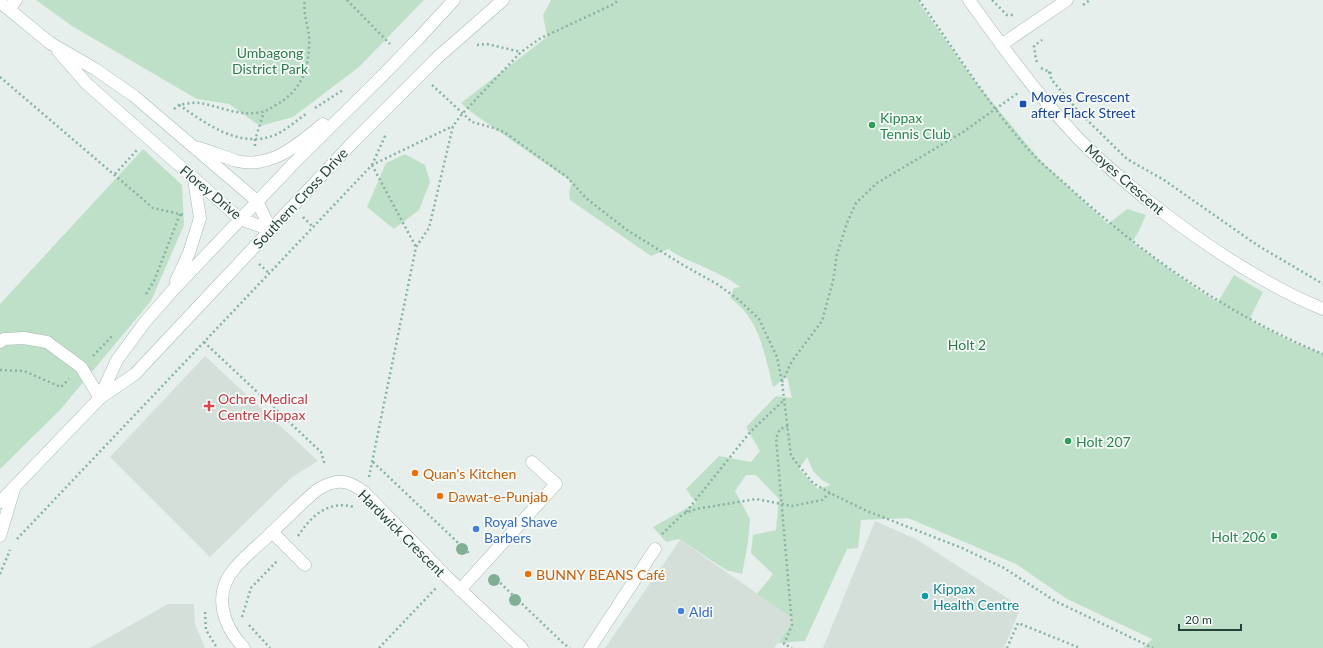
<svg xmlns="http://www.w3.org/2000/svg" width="1323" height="648" font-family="Lato,sans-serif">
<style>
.built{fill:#d4dfda}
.green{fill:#bfe0c8;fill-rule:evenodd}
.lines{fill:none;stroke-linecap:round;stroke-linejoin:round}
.lane-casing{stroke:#a8b8b2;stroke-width:13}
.street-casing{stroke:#a8b8b2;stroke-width:13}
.secondary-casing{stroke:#a4bbb3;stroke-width:13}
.path{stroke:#86b3a5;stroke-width:2.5;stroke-dasharray:2 3;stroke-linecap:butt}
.lane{stroke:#fff;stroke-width:12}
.street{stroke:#fff;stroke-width:12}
.secondary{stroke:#fff;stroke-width:12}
.secondary-bridge-casing{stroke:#a4bbb3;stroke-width:13;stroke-linecap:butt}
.secondary-bridge{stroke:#fff;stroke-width:12}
.tree{fill:#80af93}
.transit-dot{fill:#1a4fb4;stroke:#f7fbf9;stroke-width:1.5}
.leisure-dot{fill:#2e9e5b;stroke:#f7fbf9;stroke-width:1.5}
.health-dot{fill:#e0444e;stroke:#f7fbf9;stroke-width:1.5}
.food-dot{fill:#e8710a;stroke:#f7fbf9;stroke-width:1.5}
.shop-dot{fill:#3f7fe0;stroke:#f7fbf9;stroke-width:1.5}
.culture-dot{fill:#0f9aa8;stroke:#f7fbf9;stroke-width:1.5}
.labels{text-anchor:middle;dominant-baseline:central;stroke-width:3.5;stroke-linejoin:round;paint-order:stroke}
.park-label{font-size:14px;fill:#2d7a4b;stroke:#f7fbf9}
.transit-label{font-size:14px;fill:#164399;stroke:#f7fbf9;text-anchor:start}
.leisure-label{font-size:14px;fill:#27864d;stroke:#f7fbf9;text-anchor:start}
.street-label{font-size:14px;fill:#24423a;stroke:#f7fbf9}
.health-label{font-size:14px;fill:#be3a42;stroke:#f7fbf9;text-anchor:start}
.food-label{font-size:14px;fill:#c56008;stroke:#f7fbf9;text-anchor:start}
.shop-label{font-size:14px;fill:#366cbe;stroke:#f7fbf9;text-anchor:start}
.culture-label{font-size:14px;fill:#0d838f;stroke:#f7fbf9;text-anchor:start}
</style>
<rect width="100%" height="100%" fill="#e6efeb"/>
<!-- built -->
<path class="built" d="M205 356 318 461 292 477 210 557 110 457Z
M875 521 916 539 1021 607 1004 648H823Z
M680 540 794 619 774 648H605Z
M168 604H194L195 624 205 648H90Z"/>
<!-- green -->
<path class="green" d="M36 0H424L359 67 293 117 260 126 229 104 197 99 183 91 72 26Z
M551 0H917L976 83 1040 160 1108 224 1127 209 1146 215 1139 231 1132 242 1195 288 1218 302 1234 275 1263 292 1251 316 1250 320 1290 341 1323 354V648H1143L1152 639 1067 599 1016 564 908 518 861 520 858 548 847 549 805 641 778 643 794 619 757 594 773 574 751 553 753 535 776 530 779 499 756 475H746L735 491 750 519 748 542 742 574 726 570 679 539 666 542 653 527 696 503 686 489 719 456 751 462 760 451 746 427 776 396 792 398 787 377 773 387C764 353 760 319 730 298L734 288 740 287C719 270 690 264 668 249L651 256 570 200 569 192 572 182 471 112 461 103 547 37 543 15ZM807 457 813 471 822 480 831 485 818 489 799 469Z
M143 149 182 185 184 225 151 301 60 410 0 469V304Z
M405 154 425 165 430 182 419 210 394 229 367 207 386 163Z"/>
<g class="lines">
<!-- lane casing -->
<g class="lane-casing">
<path id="lane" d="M9 9 16 0
M272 532 305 565
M460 590 556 484 532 462
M590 648 655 549"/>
</g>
<!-- street casing -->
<g class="street-casing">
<path id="street" d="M969 0C1002 46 1035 92 1074 134 1096 158 1121 178 1146 199 1200 242 1258 282 1323 309
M1001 45 1067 0
M0 342 4 339 24 338 47 342 81 367 100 398
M244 648C223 626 212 594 235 568 244 557 255 548 266 538 283 522 299 505 317 490 336 478 348 479 365 493L447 577 522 648"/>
</g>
<!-- secondary casing -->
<g class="secondary-casing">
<path id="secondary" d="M0 2 50 43 95 69 134 96 257 201 271 230
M419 38 454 0
M58 51 87 84 240 219 271 230
M438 57 503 0
M199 148C212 152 224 157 237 161 271 169 299 144 323 124
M176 281 189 253 200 218 194 179
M100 397 117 360 145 322 173 290 295 162 383 75
M0 502 100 398 135 374 354 141 402 93
M0 536 14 489"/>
</g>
<!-- path -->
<path class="path" d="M347 0 390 44
M919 0C955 50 987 103 1028 149 1041 164 1057 176 1072 190 1146 257 1230 316 1323 354
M992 0 1007 15H1014
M1083 5 1090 0
M477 45 487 44 521 52
M1037 62 1036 60 1034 46 1042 40
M1041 68 1050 72 1046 75
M1050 72 1051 74V79L1080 113 1127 159 1164 180 1257 245 1323 284
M0 77 153 208 184 215
M432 85 472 122 494 128 504 132 567 177 586 198 627 230 683 265 717 284 739 300 759 319 777 357 782 382 791 456 813 483 830 493 867 511 962 548 1004 568 1055 601 1153 648
M179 105C207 124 239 149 275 135 286 130 296 121 306 114
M315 108 343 90
M174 109 179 105C185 104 193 102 200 103 218 106 236 115 254 113 262 113 268 110 274 106 299 93 308 73 309 46 311 30 302 16 305 0
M255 146V140L264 112
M372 165 416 247
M372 165 386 134
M115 174 137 150
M303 217 313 227
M259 264 269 273
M146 294 154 281 180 214
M204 342 321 452 325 465
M93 356 113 335
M0 370 24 371 61 387 69 379
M782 382 792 361 822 321 833 281 837 254 847 223 856 203 877 183 963 132 1018 93
M788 426 780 429 776 438 792 625 784 644 792 648
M373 462 471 555
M369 477 416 247 429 228 453 126 462 114 521 52 541 38 612 5 619 0
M686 512 751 431 784 400
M662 534 683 514 696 509 756 499 792 506 822 500 830 493
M298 536C311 516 328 500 354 507
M17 539 372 165 453 126
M0 574 10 550
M493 576 564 644 570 648
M205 612 206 630 217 648
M242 617 251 588 278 560
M249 625 270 648
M379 648 436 588
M1007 648 1018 623 1080 648"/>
<!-- lane -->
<use href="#lane" class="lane"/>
<!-- street -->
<use href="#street" class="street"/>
<!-- secondary -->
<use href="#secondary" class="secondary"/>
<!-- secondary-bridge casing -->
<g class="secondary-bridge-casing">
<path id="secondary-bridge" d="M383 75 419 38
M402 93 438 57"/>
</g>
<!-- secondary-bridge -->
<use href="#secondary-bridge" class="secondary-bridge"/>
</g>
<!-- trees -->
<g class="tree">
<circle cx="462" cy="549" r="6"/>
<circle cx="494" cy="580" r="6"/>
<circle cx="515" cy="600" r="6"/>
</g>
<!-- markers -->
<rect class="transit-dot" x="1019" y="100" width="8" height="8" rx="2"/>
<g class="leisure-dot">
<circle cx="872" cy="125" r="4"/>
<circle cx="1068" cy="441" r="4"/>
<circle cx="1274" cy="536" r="4"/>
</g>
<path class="health-dot" d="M207 400h4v4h4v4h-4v4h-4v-4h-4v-4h4z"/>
<g class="food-dot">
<circle cx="415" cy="473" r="4"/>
<circle cx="440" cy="496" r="4"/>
<circle cx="528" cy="574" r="4"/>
</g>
<g class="shop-dot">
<circle cx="476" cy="529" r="4"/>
<circle cx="681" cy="611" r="4"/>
</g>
<circle class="culture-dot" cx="925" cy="596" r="4"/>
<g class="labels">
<!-- park labels -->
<g class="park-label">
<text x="270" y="52">Umbagong<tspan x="270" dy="16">District Park</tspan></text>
<text x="967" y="344">Holt 2</text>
</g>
<!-- transit labels -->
<g class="transit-label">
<text x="1031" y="96">Moyes Crescent<tspan x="1031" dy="16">after Flack Street</tspan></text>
</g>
<!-- leisure labels -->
<g class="leisure-label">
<text x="880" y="117">Kippax<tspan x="880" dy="16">Tennis Club</tspan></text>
<text x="1076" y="441">Holt 207</text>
<text x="1266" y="536" text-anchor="end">Holt 206</text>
</g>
<!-- street labels -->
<g class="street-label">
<text transform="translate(1125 179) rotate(41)">Moyes Crescent</text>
<text transform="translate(211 192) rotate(40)">Florey Drive</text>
<text transform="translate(300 198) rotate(-47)">Southern Cross Drive</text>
<text transform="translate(402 533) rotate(45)">Hardwick Crescent</text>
</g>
<!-- health labels -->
<g class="health-label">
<text x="218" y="398">Ochre Medical<tspan x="218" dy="16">Centre Kippax</tspan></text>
</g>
<!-- food labels -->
<g class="food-label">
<text x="423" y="473">Quan's Kitchen</text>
<text x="448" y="496">Dawat-e-Punjab</text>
<text x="536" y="574">BUNNY BEANS Café</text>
</g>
<!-- shop labels -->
<g class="shop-label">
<text x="484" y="521">Royal Shave<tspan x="484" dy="16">Barbers</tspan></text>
<text x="689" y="611">Aldi</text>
</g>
<!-- culture labels -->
<g class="culture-label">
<text x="933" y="588">Kippax<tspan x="933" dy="16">Health Centre</tspan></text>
</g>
</g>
<!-- scale -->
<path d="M1179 624v6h62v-6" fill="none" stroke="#24423a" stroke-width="2"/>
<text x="1185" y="624" font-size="12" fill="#24423a" stroke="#f7fbf9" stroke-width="3" paint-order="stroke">20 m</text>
</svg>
